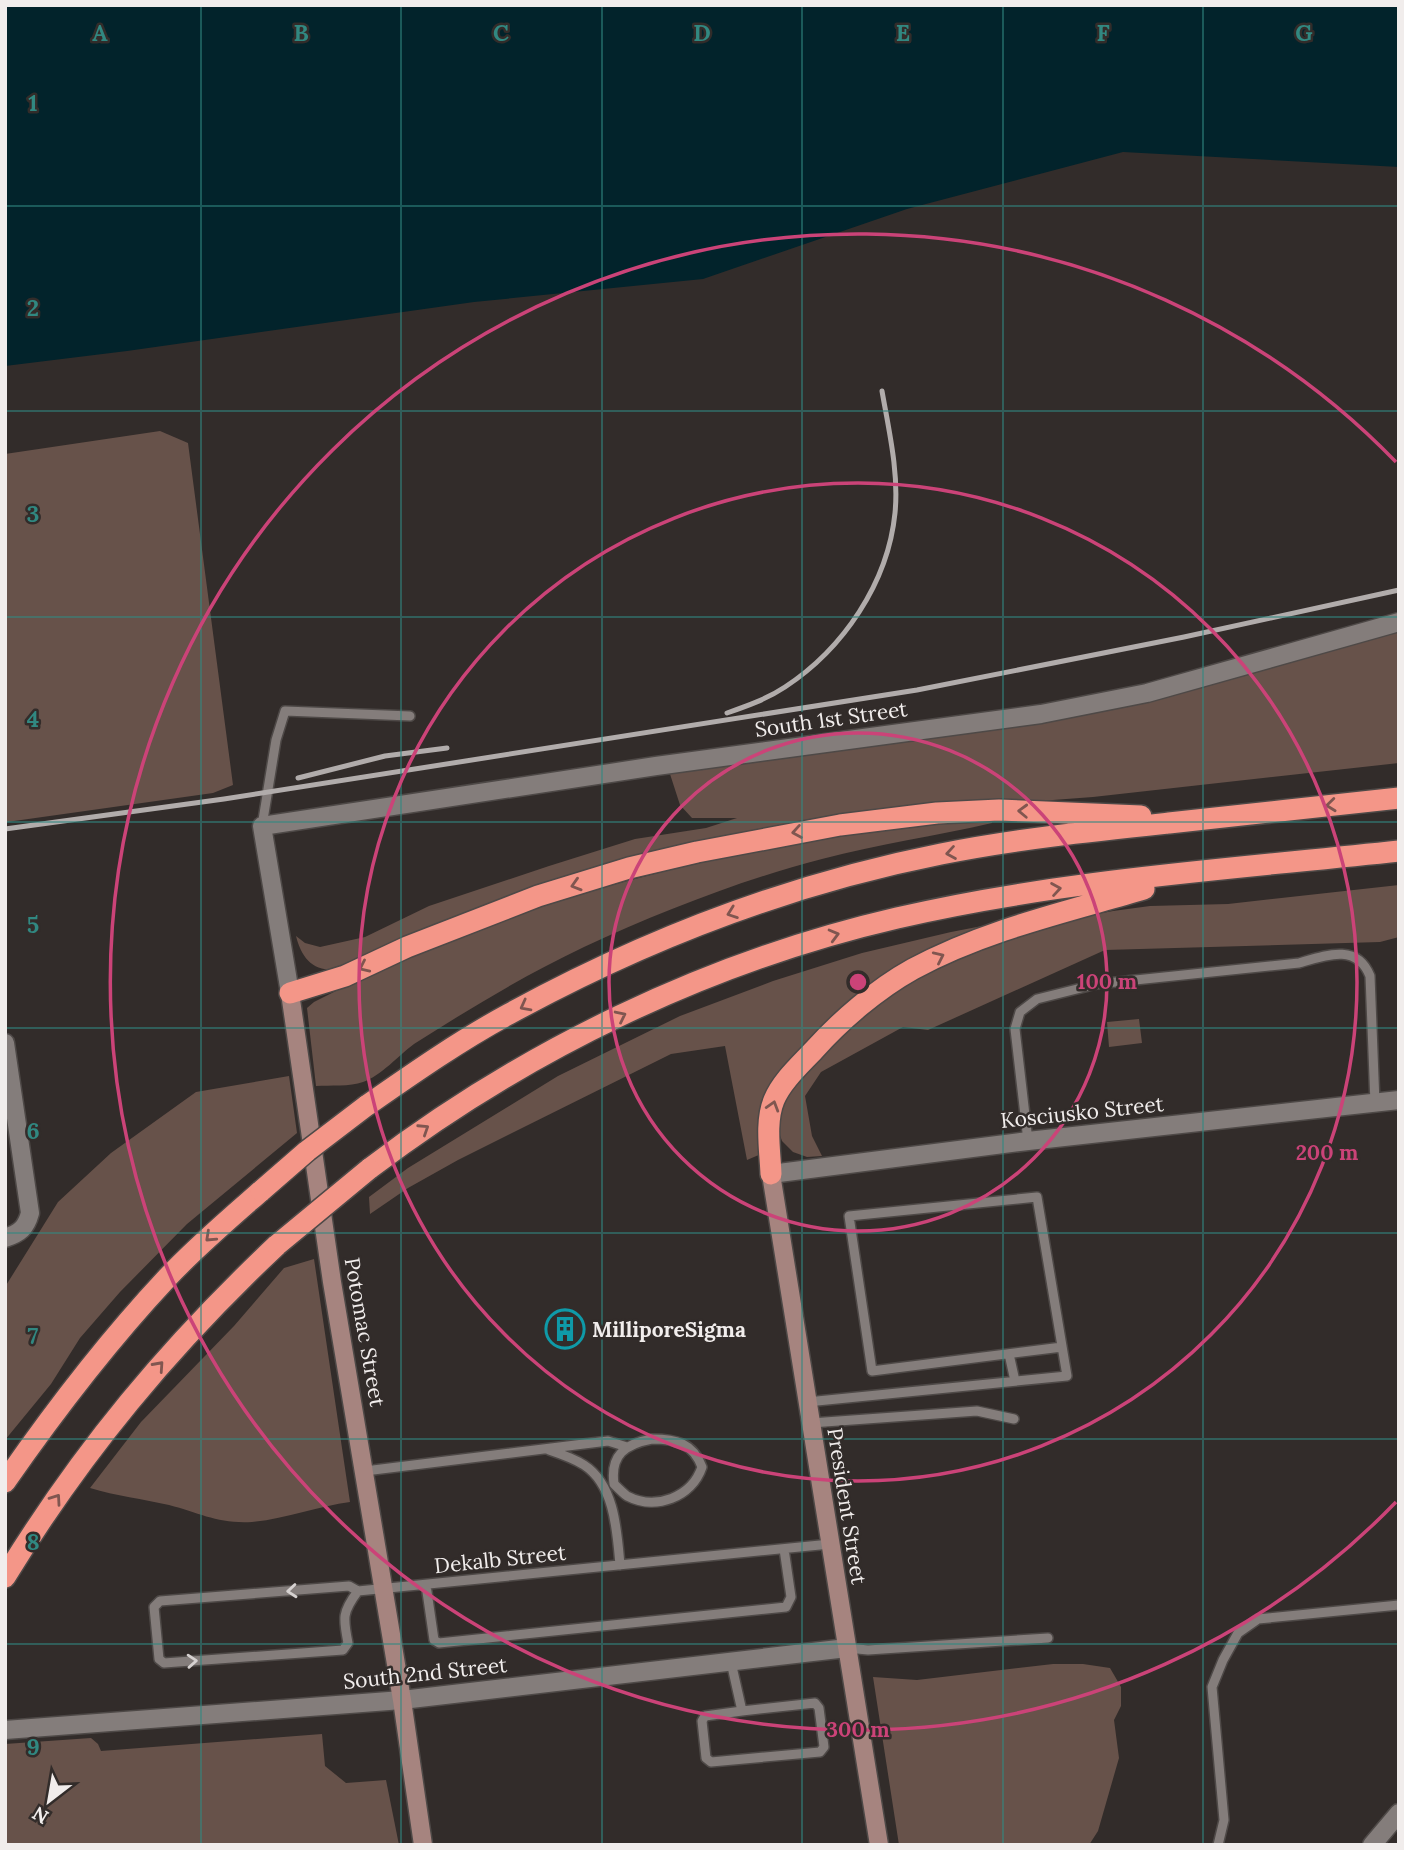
<svg xmlns="http://www.w3.org/2000/svg" width="1404" height="1850" font-family="Lora,serif">
<style>
.green{fill:#67524a}
.water{fill:#02232b}
.lines{fill:none;stroke-linecap:round;stroke-linejoin:round}
.lane-casing{stroke:#4e4947;stroke-width:12}
.street-casing{stroke:#4e4947;stroke-width:21}
.secondary-casing{stroke:#4e4947;stroke-width:21}
.highway-casing{stroke:#4e4947;stroke-width:24}
.lane{stroke:#847d7b;stroke-width:9}
.street{stroke:#847d7b;stroke-width:18}
.secondary{stroke:#a6847f;stroke-width:18}
.highway{stroke:#f49688;stroke-width:21}
.rail{stroke:#b1acab;stroke-width:5}
.highway-bridge-casing{stroke:#4e4947;stroke-width:24;stroke-linecap:butt}
.highway-bridge{stroke:#f49688;stroke-width:21}
.oneway{stroke:#805650}
.oneway2{stroke:#d6d1d0}
.grid{fill:none;stroke:#318881;stroke-width:2;stroke-opacity:0.55}
.ring{fill:none;stroke:#cb4378;stroke-width:3.5}
.labels{text-anchor:middle;dominant-baseline:central;stroke-width:5;stroke-linejoin:round;paint-order:stroke}
.street-label{font-size:21px;fill:#f1edec;stroke:#322c2a}
.poi-label{font-size:21px;font-weight:bold;fill:#f1edec;stroke:#322c2a;text-anchor:start}
.grid-label{font-size:23px;text-anchor:middle;font-weight:bold;fill:#318881;stroke:#322c2a;stroke-width:5;stroke-linejoin:round;paint-order:stroke}
.centre{fill:#cb4378;stroke:#322c2a;stroke-width:3.5}
.ring-label{font-size:21px;text-anchor:middle;font-weight:bold;fill:#cb4378;stroke:#322c2a;stroke-width:5;stroke-linejoin:round;paint-order:stroke}
</style>
<rect width="100%" height="100%" fill="#322c2a"/>
<!-- green -->
<path class="green" d="M160 431 188 443 233 785 213 793 7 822 5 814V454Z
M1399 630V763L1093 797 853 815 422 931 333 970C311 970 301 956 296 936L305 943 320 947 365 937 429 906 549 866 635 839 706 828 737 818H692L680 805 670 774 1027 725 1199 688Z
M992 820V823C936 836 878 844 822 859 741 880 660 912 584 947 525 975 469 1009 414 1044 399 1055 381 1076 363 1082 350 1087 330 1085 316 1086L307 1008 314 1002C346 986 377 969 409 956 537 901 671 865 807 842 869 831 929 822 992 820Z
M1399 885V937L1380 942 1105 950 928 1030 903 1027 821 1072 805 1096 812 1136 822 1156 807 1157 793 1152 782 1141 777 1126 778 1111 802 1072 857 1018 914 978 944 961 1075 918 1113 911 1150 906 1228 904Z
M1008 921 963 938 797 1058 761 1154 747 1160 725 1046 671 1054 458 1160 408 1188 370 1214 369 1197 408 1168 558 1076 680 1016 773 981 862 953 951 932Z
M1139 1019 1142 1043 1109 1047 1107 1022Z
M289 1076 297 1133 187 1224 120 1292 80 1338 51 1384 5 1440V1287L58 1202 111 1153 196 1092Z
M314 1259 350 1502C320 1506 285 1519 252 1522 218 1524 200 1513 169 1505 143 1499 116 1496 90 1488L141 1422 234 1326 284 1268Z
M1053 1664H1083L1110 1668 1121 1687V1706L1114 1720 1119 1758 1098 1831 1089 1845H899L873 1677 917 1680Z
M322 1734 325 1766 346 1783 386 1780 399 1845H5V1744L91 1738 98 1744 101 1751Z"/>
<!-- water -->
<path class="water" d="M5 5H1399V167L1123 152 907 209 703 279 474 302 127 351 5 366Z"/>
<g class="lines">
<!-- lane casing -->
<g class="lane-casing">
<path id="lane" d="M262 826 276 740 285 711 410 716
M1028 1141 1015 1029 1020 1012 1037 999 1097 984 1299 963C1326 955 1357 943 1370 976L1375 1103
M1009 1354 1015 1381
M807 1402 1067 1376 1037 1197 849 1216 872 1371 1062 1347
M811 1423 977 1411 1014 1419
M652 1439C676 1439 693 1443 702 1467 692 1497 656 1511 627 1496 623 1493 618 1488 614 1484 610 1455 625 1444 652 1439Z
M549 1450C561 1454 573 1458 584 1465 615 1485 617 1532 620 1565
M365 1471 608 1441 627 1447
M426 1585 434 1640 439 1643 786 1607 791 1597 784 1549
M358 1591C342 1612 343 1618 348 1643L343 1650 164 1663 159 1659 154 1607 160 1601 349 1586 358 1591 830 1544
M847 1648 868 1650 1048 1638
M731 1662 742 1711 815 1703 819 1708 824 1747 820 1752 711 1762 706 1758 702 1721 705 1716 742 1711
M1218 1845 1224 1820 1212 1687 1223 1660 1238 1633 1258 1619 1399 1605"/>
</g>
<!-- street casing -->
<g class="street-casing">
<path id="street" d="M290 993 262 826 656 766 1041 714 1147 693 1399 622
M5 1043 30 1213C26 1228 20 1233 5 1238
M771 1174 1028 1141 1399 1100
M5 1730 402 1700 847 1648
M1372 1845 1399 1813"/>
</g>
<!-- secondary casing -->
<g class="secondary-casing">
<path id="secondary" d="M290 993 332 1282 402 1700 423 1845
M771 1174 879 1845"/>
</g>
<!-- highway casing -->
<g class="highway-casing">
<path id="highway" d="M290 993 345 976 407 947 538 896 629 868 697 852 840 825 937 813 999 810 1141 816
M366 1106C412 1074 459 1041 509 1014 644 940 790 884 941 854 1016 839 1093 831 1169 823 1246 815 1322 806 1399 798
M369 1169C524 1051 707 962 897 918 1060 880 1233 869 1399 851
M771 1174C770 1150 765 1122 774 1100 782 1081 800 1065 814 1050 841 1020 877 989 913 969 985 930 1066 912 1144 889
M5 1482C55 1410 108 1341 167 1278 196 1247 229 1219 261 1191
M5 1577C83 1450 168 1348 277 1245"/>
</g>
<!-- lane -->
<use href="#lane" class="lane"/>
<!-- street -->
<use href="#street" class="street"/>
<!-- secondary -->
<use href="#secondary" class="secondary"/>
<!-- highway -->
<use href="#highway" class="highway"/>
<!-- rail -->
<path class="rail" d="M727 713C747 706 767 699 785 687 843 649 888 583 895 513 899 473 889 431 882 391
M298 778 385 756 447 748
M5 829 224 799 917 690 1184 637 1399 590"/>
<!-- highway-bridge casing -->
<g class="highway-bridge-casing">
<path id="highway-bridge" d="M261 1191 307 1151 366 1106
M277 1245 369 1169"/>
</g>
<!-- highway-bridge -->
<use href="#highway-bridge" class="highway-bridge"/>
</g>
<!-- one-way arrows -->
<defs><path id="oneway-chevron" d="M-2-3.5L2.5 0L-2 3.5" fill="none" stroke-width="1.6" stroke-linecap="round" stroke-linejoin="round" transform="scale(1.75)"/></defs>
<g class="oneway">
<use href="#oneway-chevron" transform="translate(1331 805) rotate(174)"/>
<use href="#oneway-chevron" transform="translate(1023 811) rotate(-178)"/>
<use href="#oneway-chevron" transform="translate(797 832) rotate(170)"/>
<use href="#oneway-chevron" transform="translate(951 853) rotate(171)"/>
<use href="#oneway-chevron" transform="translate(576 885) rotate(163)"/>
<use href="#oneway-chevron" transform="translate(1056 889) rotate(-9)"/>
<use href="#oneway-chevron" transform="translate(732 913) rotate(160)"/>
<use href="#oneway-chevron" transform="translate(834 935) rotate(-15)"/>
<use href="#oneway-chevron" transform="translate(939 957) rotate(-25)"/>
<use href="#oneway-chevron" transform="translate(364 967) rotate(155)"/>
<use href="#oneway-chevron" transform="translate(525 1006) rotate(152)"/>
<use href="#oneway-chevron" transform="translate(621 1016) rotate(-26)"/>
<use href="#oneway-chevron" transform="translate(773 1106) rotate(-73)"/>
<use href="#oneway-chevron" transform="translate(424 1129) rotate(-33)"/>
<use href="#oneway-chevron" transform="translate(210 1237) rotate(137)"/>
<use href="#oneway-chevron" transform="translate(159 1366) rotate(-48)"/>
<use href="#oneway-chevron" transform="translate(56 1499) rotate(-55)"/>
</g>
<g class="oneway2">
<use href="#oneway-chevron" transform="translate(292 1591) rotate(175)"/>
<use href="#oneway-chevron" transform="translate(192 1661) rotate(-4)"/>
</g>
<!-- grid -->
<path class="grid" d="M201 5V1845M401 5V1845M602 5V1845M802 5V1845M1003 5V1845M1203 5V1845M5 206H1399M5 411H1399M5 617H1399M5 822H1399M5 1028H1399M5 1233H1399M5 1439H1399M5 1644H1399"/>
<!-- distance rings -->
<g class="ring">
<circle cx="858" cy="982" r="249"/>
<circle cx="858" cy="982" r="499"/>
<path d="M1396 1502A748 748 0 1 1 1396 462"/>
</g>
<!-- icons -->
<defs>
<g id="building-ring" transform="scale(2.0125)"><circle r="9.5" fill="#322c2a" stroke="#0f9aa8" stroke-width="1.5"/><path d="M-4-6H4V6H1V3H-1V6H-4ZM-2.5-4.3h1.7v1.8h-1.7ZM.8-4.3h1.7v1.8H.8ZM-2.5-1h1.7V.8h-1.7ZM.8-1h1.7V.8H.8Z" fill="#0f9aa8"/></g>
</defs>
<g fill-rule="evenodd">
<use href="#building-ring" x="565" y="1329"/>
</g>
<g class="labels">
<!-- street labels -->
<g class="street-label">
<text transform="translate(831 719) rotate(-8)">South 1st Street</text>
<text transform="translate(1082 1112) rotate(-6)">Kosciusko Street</text>
<text transform="translate(365 1332) rotate(80)">Potomac Street</text>
<text transform="translate(847 1506) rotate(81)">President Street</text>
<text transform="translate(500 1559) rotate(-6)">Dekalb Street</text>
<text transform="translate(425 1673) rotate(-6)">South 2nd Street</text>
</g>
<!-- poi labels -->
<g class="poi-label">
<text x="592" y="1329">MilliporeSigma</text>
</g>
</g>
<g class="grid-label">
<text x="100" y="41">A</text>
<text x="301" y="41">B</text>
<text x="501" y="41">C</text>
<text x="702" y="41">D</text>
<text x="903" y="41">E</text>
<text x="1103" y="41">F</text>
<text x="1304" y="41">G</text>
<text x="33" y="111">1</text>
<text x="33" y="316">2</text>
<text x="33" y="522">3</text>
<text x="33" y="727">4</text>
<text x="33" y="933">5</text>
<text x="33" y="1139">6</text>
<text x="33" y="1344">7</text>
<text x="33" y="1550">8</text>
<text x="33" y="1755">9</text>
</g>
<circle cx="858" cy="982" r="10" class="centre"/>
<g class="ring-label">
<text x="1107" y="989">100 m</text>
<text x="1327" y="1160">200 m</text>
<text x="858" y="1737">300 m</text>
</g>
<!-- border -->
<rect width="1404" height="1850" fill="none" stroke="#f1edec" stroke-width="14"/>
<!-- north arrow -->
<g transform="translate(49 1801) rotate(211)" stroke="#322c2a" stroke-width="5" paint-order="stroke">
<path d="M0-5L12 26L0 18L-12 26Z" fill="#f1edec"/>
<text y="-10" font-size="19" font-weight="bold" text-anchor="middle" fill="#f1edec">N</text>
</g>
</svg>
